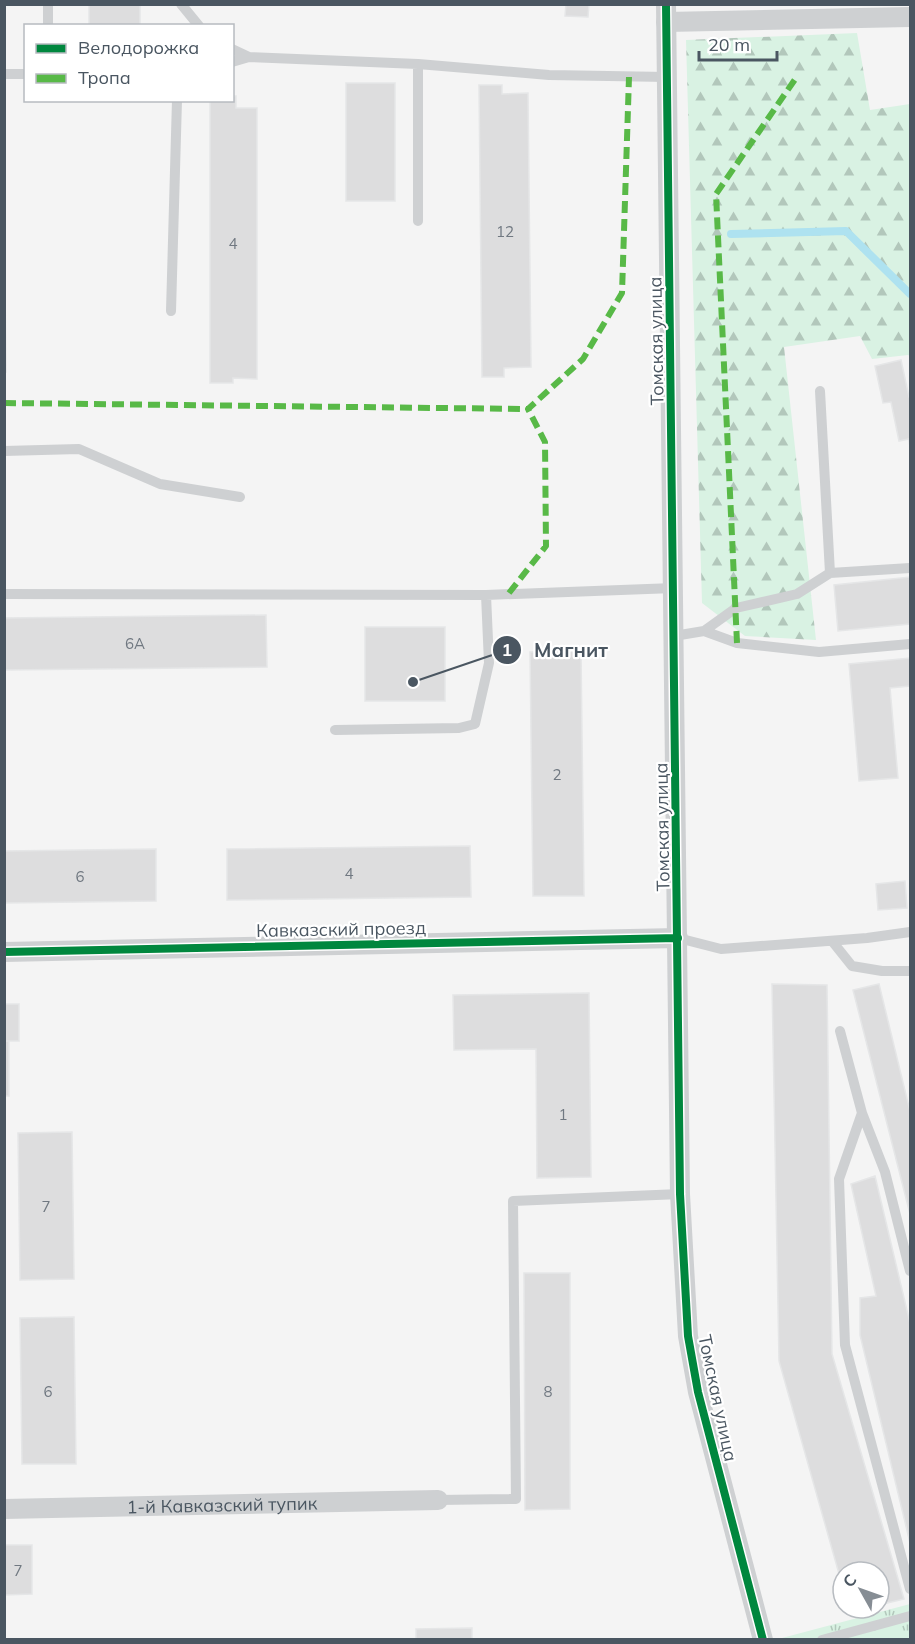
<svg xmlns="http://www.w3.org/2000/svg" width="915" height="1644" font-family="Mulish,sans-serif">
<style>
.forest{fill:url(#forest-firs)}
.park{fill:url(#park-tufts)}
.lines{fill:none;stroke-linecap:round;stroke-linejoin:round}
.stream{stroke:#aee2f0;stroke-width:8}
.building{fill:#ddddde;stroke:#e5e6e7;stroke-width:1.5}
.lane{stroke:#ced0d2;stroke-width:10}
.street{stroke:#ced0d2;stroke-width:20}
.quiet{stroke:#58b947;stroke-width:6;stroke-dasharray:12 6;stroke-linecap:butt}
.cycleway-casing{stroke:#fff;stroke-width:11}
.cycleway{stroke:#00873e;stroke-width:8}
.labels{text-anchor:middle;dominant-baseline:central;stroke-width:4.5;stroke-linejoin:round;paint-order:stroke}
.number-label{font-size:15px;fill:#707881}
.street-label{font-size:18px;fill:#4a5661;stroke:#fff}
.leader{fill:none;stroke:#4a5661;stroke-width:2}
.callout-dot{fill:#4a5661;stroke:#fff;stroke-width:2}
.mark-label{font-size:18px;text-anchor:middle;font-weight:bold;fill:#fff}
.callout-label{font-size:20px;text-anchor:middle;font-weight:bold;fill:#4a5661;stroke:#fff;stroke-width:4.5;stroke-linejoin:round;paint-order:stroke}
</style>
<defs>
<pattern id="forest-firs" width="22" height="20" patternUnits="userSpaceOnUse" patternTransform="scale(1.5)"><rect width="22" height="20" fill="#d9f2e3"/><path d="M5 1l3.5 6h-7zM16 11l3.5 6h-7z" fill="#b2c7bb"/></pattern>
<pattern id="park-tufts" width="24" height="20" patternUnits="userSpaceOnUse" patternTransform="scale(1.5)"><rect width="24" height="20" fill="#d9f2e3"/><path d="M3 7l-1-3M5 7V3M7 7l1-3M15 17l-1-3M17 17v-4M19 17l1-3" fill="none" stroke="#b2c7bb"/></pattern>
</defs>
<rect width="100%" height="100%" fill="#f4f4f4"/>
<!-- forest -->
<path class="forest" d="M857 33 870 110 910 104V356L908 355 872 359 860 336 784 347 816 640 745 636 702 603 686 40Z"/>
<!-- park -->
<path class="park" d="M910 1604V1639L783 1640 782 1638Z"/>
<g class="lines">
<!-- stream -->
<path class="stream" d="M731 234 846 231 910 294"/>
</g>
<!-- building -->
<path class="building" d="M89 4H140V26H89Z
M566 4H589L588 17 565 16Z
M346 83H395V201H346Z
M479 85H502V94L528 93 531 367 504 368V377H482Z
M232 96H236V108H257V379L233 378V383H210V100H232Z
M4 202 6 372H4Z
M901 360 909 397H910V448L909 439 899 441 891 402 883 403 875 366Z
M910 577V624L838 631 834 585Z
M266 615 267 667 4 670V618Z
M365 627H445V701H365Z
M581 651 584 896H533L530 652Z
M910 658V686L890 688 898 778 859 781 849 664Z
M470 846 471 897 227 900V849Z
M156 849V901L4 903V851Z
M905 881 907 908 878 910 876 884Z
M772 984 827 985 832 1354 904 1599 879 1605V1572H843V1588L779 1361Z
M879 984 910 1111V1214L853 990Z
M589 993 591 1177 537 1178 536 1049 454 1050 453 995Z
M4 1004H19V1041H4Z
M4 1041H9V1096H4Z
M72 1132 74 1279 20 1280 18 1133Z
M875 1176 910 1323V1543L860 1335V1298L876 1296 851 1184Z
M524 1273H570V1509L525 1510Z
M74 1317 76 1464H22L20 1318Z
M4 1545H32V1594L4 1595Z
M849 1608H866L850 1612Z
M472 1628V1640H416V1629Z"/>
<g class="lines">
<!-- lane -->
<path class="lane" d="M181 4 199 26
M48 26V4
M232 49 249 57
M232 62 249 57 418 64 549 75 667 77
M4 74H26
M418 221V64
M171 311 177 100
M820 391 830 573
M4 451 79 449 160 484 240 497
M4 594 486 595 674 588
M704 631 736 608 797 594 830 573 910 568
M674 636 704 631 737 643 819 652 910 644
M335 730 459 728 475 724 489 663 486 595
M678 938 721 949 867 938 910 932
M832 941 852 966 882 971H910
M840 1031 862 1113 885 1172 910 1271
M862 1113 839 1179 845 1345 910 1589
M438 1500 516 1499 513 1201 680 1194
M822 1640 910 1616"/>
<!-- street -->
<g class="street">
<path d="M666 4 680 1194 688 1336 698 1392 763 1640"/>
<path d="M666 22 910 17"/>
<path d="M4 952 678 938"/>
<path id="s1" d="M4 1509 438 1500"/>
</g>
<!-- quiet -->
<path class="quiet" d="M4 403 528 409
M509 593 546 546 545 442 528 409 583 359 622 293 629 77
M737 643 716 194 798 75"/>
<!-- cycleway casing -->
<g class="cycleway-casing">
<path id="cycleway" d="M666 4 680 1194 688 1336 698 1392 763 1640
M4 952 678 938"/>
</g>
<!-- cycleway -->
<use href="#cycleway" class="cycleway"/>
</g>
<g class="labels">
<!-- number labels -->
<g class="number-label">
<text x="505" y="231">12</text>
<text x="233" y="243">4</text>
<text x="135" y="643">6А</text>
<text x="557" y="774">2</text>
<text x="349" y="873">4</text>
<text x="80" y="876">6</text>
<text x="563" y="1114">1</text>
<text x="46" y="1206">7</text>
<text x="48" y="1391">6</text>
<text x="548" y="1391">8</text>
<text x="18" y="1570">7</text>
</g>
<!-- street labels -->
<g class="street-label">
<text transform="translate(656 341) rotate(-91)">Томская улица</text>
<text transform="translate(662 827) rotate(-91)">Томская улица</text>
<text transform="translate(341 929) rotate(-1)">Кавказский проезд</text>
<text transform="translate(718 1398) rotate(78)">Томская улица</text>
<text stroke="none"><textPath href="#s1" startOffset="218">1-й Кавказский тупик</textPath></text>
</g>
</g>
<!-- callouts -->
<path class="leader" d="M413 682L507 650"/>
<g class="callout-dot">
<circle cx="413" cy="682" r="6"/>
<circle cx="507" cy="650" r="15"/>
</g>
<g class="mark-label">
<text x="507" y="656">1</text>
</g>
<g class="callout-label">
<text x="571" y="657">Магнит</text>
</g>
<!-- border -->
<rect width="915" height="1644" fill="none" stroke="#4a5661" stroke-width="12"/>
<!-- legend -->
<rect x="24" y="24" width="210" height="78" fill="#ffffff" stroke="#b7bbc0" stroke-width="1.5"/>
<rect x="36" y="44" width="30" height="9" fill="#00873e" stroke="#b7bbc0" stroke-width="1.5"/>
<text x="78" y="54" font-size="18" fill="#4a5661">Велодорожка</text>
<rect x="36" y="74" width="30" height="9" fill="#58b947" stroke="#b7bbc0" stroke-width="1.5"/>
<text x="78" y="84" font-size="18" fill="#4a5661">Тропа</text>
<!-- north arrow -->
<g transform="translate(861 1590) rotate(310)"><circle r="28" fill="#ffffff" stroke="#b7bbc0" stroke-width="1.5"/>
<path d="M0-4.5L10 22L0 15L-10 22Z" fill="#868d94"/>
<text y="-9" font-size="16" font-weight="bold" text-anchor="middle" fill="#4a5661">С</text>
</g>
<!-- scale -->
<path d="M699 51v9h78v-9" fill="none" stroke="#4a5661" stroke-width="3"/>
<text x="708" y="51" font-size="18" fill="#4a5661" stroke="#ffffff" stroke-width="4.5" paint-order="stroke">20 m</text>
</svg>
